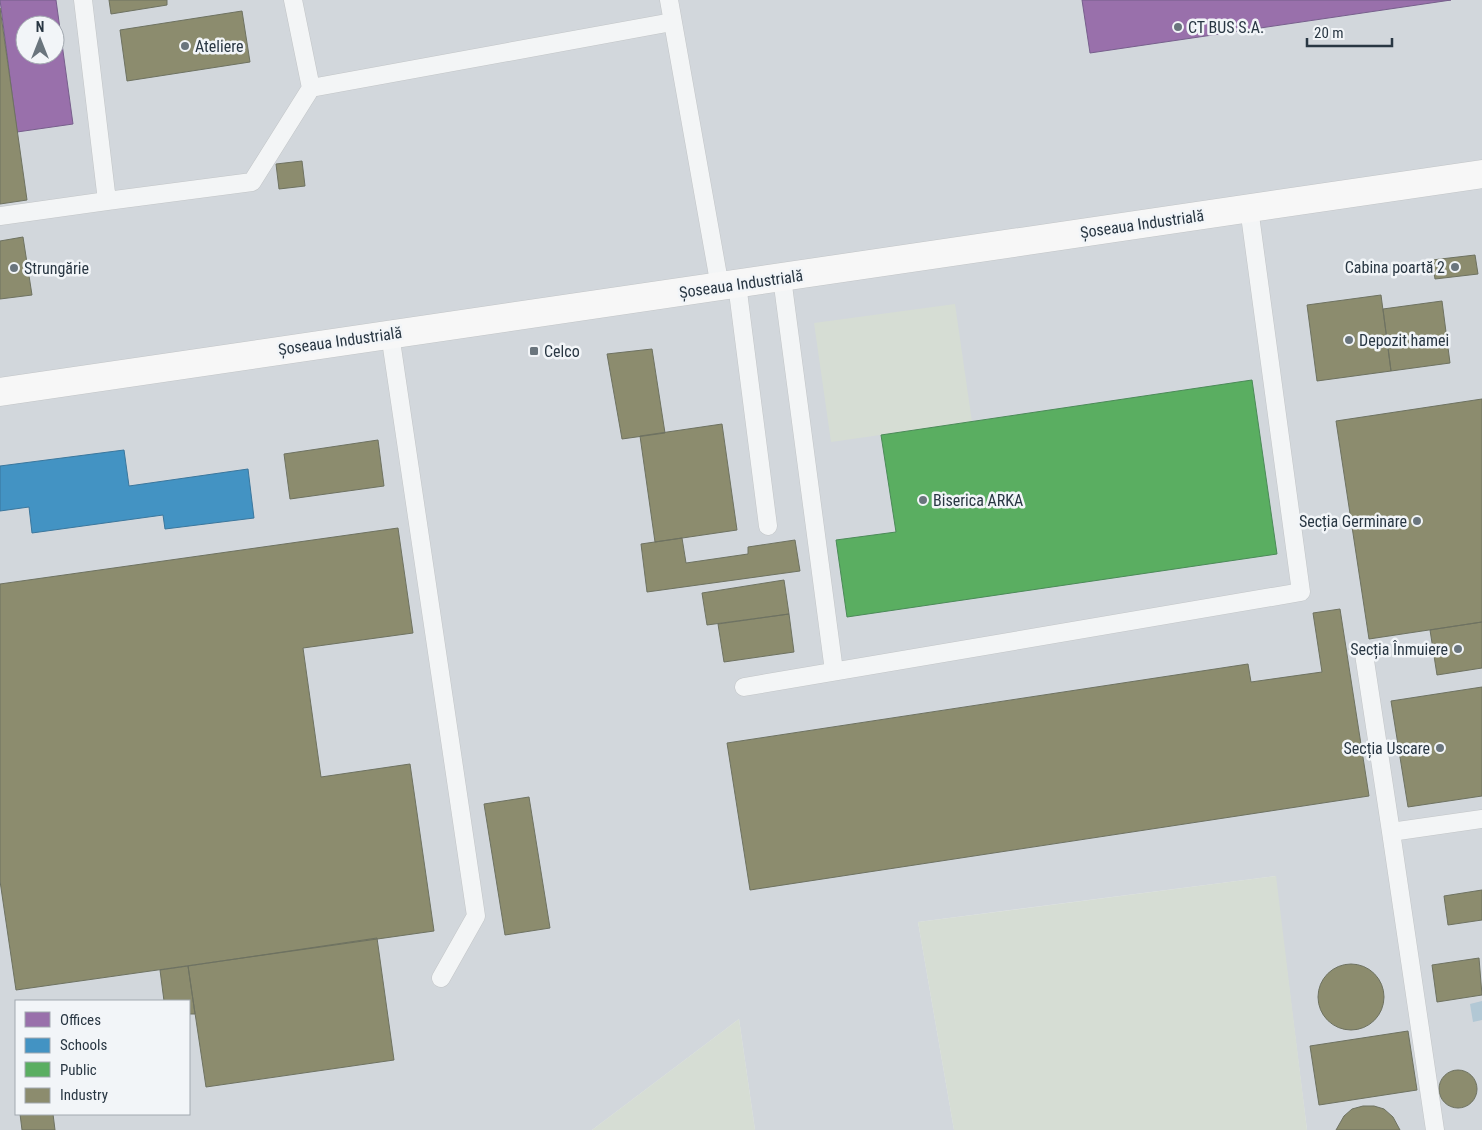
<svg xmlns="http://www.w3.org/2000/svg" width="1482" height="1130" font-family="'Roboto Condensed',sans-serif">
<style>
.built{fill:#d2d7dc;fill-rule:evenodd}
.green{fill:#d6ddd4}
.water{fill:#b2c8d5}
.offices{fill:#9970ab;stroke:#775f8c;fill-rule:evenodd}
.schools{fill:#4393c3;stroke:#3b779d}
.public{fill:#5aae61;stroke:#4b8a58}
.industry{fill:#8c8c6e;stroke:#6e7261}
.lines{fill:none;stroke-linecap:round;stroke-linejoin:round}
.lane-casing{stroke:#c2c5c7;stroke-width:19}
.secondary-casing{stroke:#c2c5c7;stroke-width:29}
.lane{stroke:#f3f5f6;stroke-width:18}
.secondary{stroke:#f7f7f7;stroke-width:28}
.poi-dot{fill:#6a757d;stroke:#f2f5f8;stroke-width:2}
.labels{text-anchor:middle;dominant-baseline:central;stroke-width:5;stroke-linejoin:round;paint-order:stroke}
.poi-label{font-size:16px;fill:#293743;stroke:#f2f5f8;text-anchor:start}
.street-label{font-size:16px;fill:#293743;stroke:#f2f5f8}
</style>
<rect width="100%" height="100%" fill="#e4e7e9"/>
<!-- built -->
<path class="built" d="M0 0H1482V1130H1307L1275 876 918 922 954 1130H755L739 1019 592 1130H0ZM25 25H55V55H25ZM16 1001H189V1114H16Z"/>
<!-- green -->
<path class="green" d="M955 304 972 422 831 442 814 323Z
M1276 876 1307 1130H954L918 922Z
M739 1019 755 1130H592Z"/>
<!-- water -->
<path class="water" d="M1482 1001V1020L1473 1022 1470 1004Z"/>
<!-- offices -->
<path class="offices" d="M0 0H56L73 124 17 132ZM25 25H55V55H25Z
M1082 0H1451L1090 53Z"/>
<!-- schools -->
<path class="schools" d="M124 450 129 486 248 469 254 518 165 529 163 515 32 533 29 507 0 511V466Z"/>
<!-- public -->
<path class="public" d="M1252 380 1277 554 847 617 836 540 896 532 881 435Z"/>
<!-- industry -->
<path class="industry" d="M109 0H167V5L111 14Z
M0 8 27 200 0 204Z
M242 11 250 62 127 81 120 30Z
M302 161 305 186 279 189 276 164Z
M23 237 32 295 0 299V241Z
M1475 255 1478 274 1435 279 1432 260Z
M1381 295 1391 371 1317 381 1307 305Z
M1442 301 1450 363 1391 371 1383 309Z
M652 349 665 433 622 439 607 354Z
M1482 399V622L1369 639 1336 421Z
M722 424 737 530 655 542 640 436Z
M378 440 384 486 290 499 284 454Z
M398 528 413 633 303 648 321 777 410 764 434 931 16 990 0 881V584Z
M682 538 686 563 748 554V547L795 540 800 571 647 592 641 544Z
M784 580 789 614 707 625 702 593Z
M1340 609 1369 796 750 890 727 743 1248 664 1251 682 1322 672 1313 613Z
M789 614 794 652 724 662 718 624Z
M1482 622V668L1437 675 1430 630Z
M1482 687V796L1408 807 1391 701Z
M529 797 550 928 505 935 484 804Z
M1482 890V920L1448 925 1444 896Z
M377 938 394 1060 206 1087 188 966Z
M1479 958 1482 995 1437 1002 1432 965Z
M1318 997a33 33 0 1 1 66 0a33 33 0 1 1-66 0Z
M188 966 195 1014H189V1001H164L160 970Z
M1408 1031 1417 1090 1319 1105 1310 1046Z
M1439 1089a19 19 0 1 1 38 0a19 19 0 1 1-38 0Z
M1363 1106H1374L1384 1109 1393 1117 1400 1130H1336L1344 1116 1352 1109Z
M20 1114H53L55 1130H22Z"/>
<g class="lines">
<!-- lane casing -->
<g class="lane-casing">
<path id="lane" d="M83 0 107 201 252 182 311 88 293 0
M669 0 720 287
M311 88 672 22
M0 216 107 201
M782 278 834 671
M737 284 768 526
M390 334 476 916 441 978
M1364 654 1391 832
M744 687 1301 592 1249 208
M1435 1130 1391 832 1482 819"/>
</g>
<!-- secondary casing -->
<g class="secondary-casing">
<path id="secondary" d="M0 392 1482 174"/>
</g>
<!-- lane -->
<use href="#lane" class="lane"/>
<!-- secondary -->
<use href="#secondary" class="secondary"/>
</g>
<!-- markers -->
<g class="poi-dot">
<circle cx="1178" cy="27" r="5"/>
<circle cx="185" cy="46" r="5"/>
<circle cx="1455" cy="267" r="5"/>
<circle cx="14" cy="268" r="5"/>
<circle cx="1349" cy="340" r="5"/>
<rect x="529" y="346" width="10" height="10" rx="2.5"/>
<circle cx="923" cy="500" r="5"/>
<circle cx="1417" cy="521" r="5"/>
<circle cx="1458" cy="649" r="5"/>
<circle cx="1440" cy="748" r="5"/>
</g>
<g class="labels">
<!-- poi labels -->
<g class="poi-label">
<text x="1188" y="27">CT BUS S.A.</text>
<text x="195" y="46">Ateliere</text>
<text x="1445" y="267" text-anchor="end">Cabina poartă 2</text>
<text x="24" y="268">Strungărie</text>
<text x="1359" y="340">Depozit hamei</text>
<text x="544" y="351">Celco</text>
<text x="933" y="500">Biserica ARKA</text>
<text x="1407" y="521" text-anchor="end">Secția Germinare</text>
<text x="1448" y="649" text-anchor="end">Secția Înmuiere</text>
<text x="1430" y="748" text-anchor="end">Secția Uscare</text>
</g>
<!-- street labels -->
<g class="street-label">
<text transform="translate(1142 224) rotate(-8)">Șoseaua Industrială</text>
<text transform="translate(741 284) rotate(-8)">Șoseaua Industrială</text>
<text transform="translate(340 341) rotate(-8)">Șoseaua Industrială</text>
</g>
</g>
<!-- legend -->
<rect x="15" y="1000" width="175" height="115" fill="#f2f5f8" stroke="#a2a9b0"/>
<rect x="25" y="1012" width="25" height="15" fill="#9970ab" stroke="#a2a9b0"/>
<text x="60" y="1025" font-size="15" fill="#293743">Offices</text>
<rect x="25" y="1038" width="25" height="15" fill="#4393c3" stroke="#a2a9b0"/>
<text x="60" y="1050" font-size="15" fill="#293743">Schools</text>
<rect x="25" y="1062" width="25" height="15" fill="#5aae61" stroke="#a2a9b0"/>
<text x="60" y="1075" font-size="15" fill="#293743">Public</text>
<rect x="25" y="1088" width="25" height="15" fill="#8c8c6e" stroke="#a2a9b0"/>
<text x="60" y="1100" font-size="15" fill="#293743">Industry</text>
<!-- north arrow -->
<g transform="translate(40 40)"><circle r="24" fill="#f2f5f8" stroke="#a2a9b0"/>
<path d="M0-4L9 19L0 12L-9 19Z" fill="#6a757d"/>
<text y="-8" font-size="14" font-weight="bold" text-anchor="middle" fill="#293743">N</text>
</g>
<!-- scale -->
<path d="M1307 38v8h85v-8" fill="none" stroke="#293743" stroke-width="2.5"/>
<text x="1314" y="38" font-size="15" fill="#293743" stroke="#f2f5f8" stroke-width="4" paint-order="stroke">20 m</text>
</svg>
